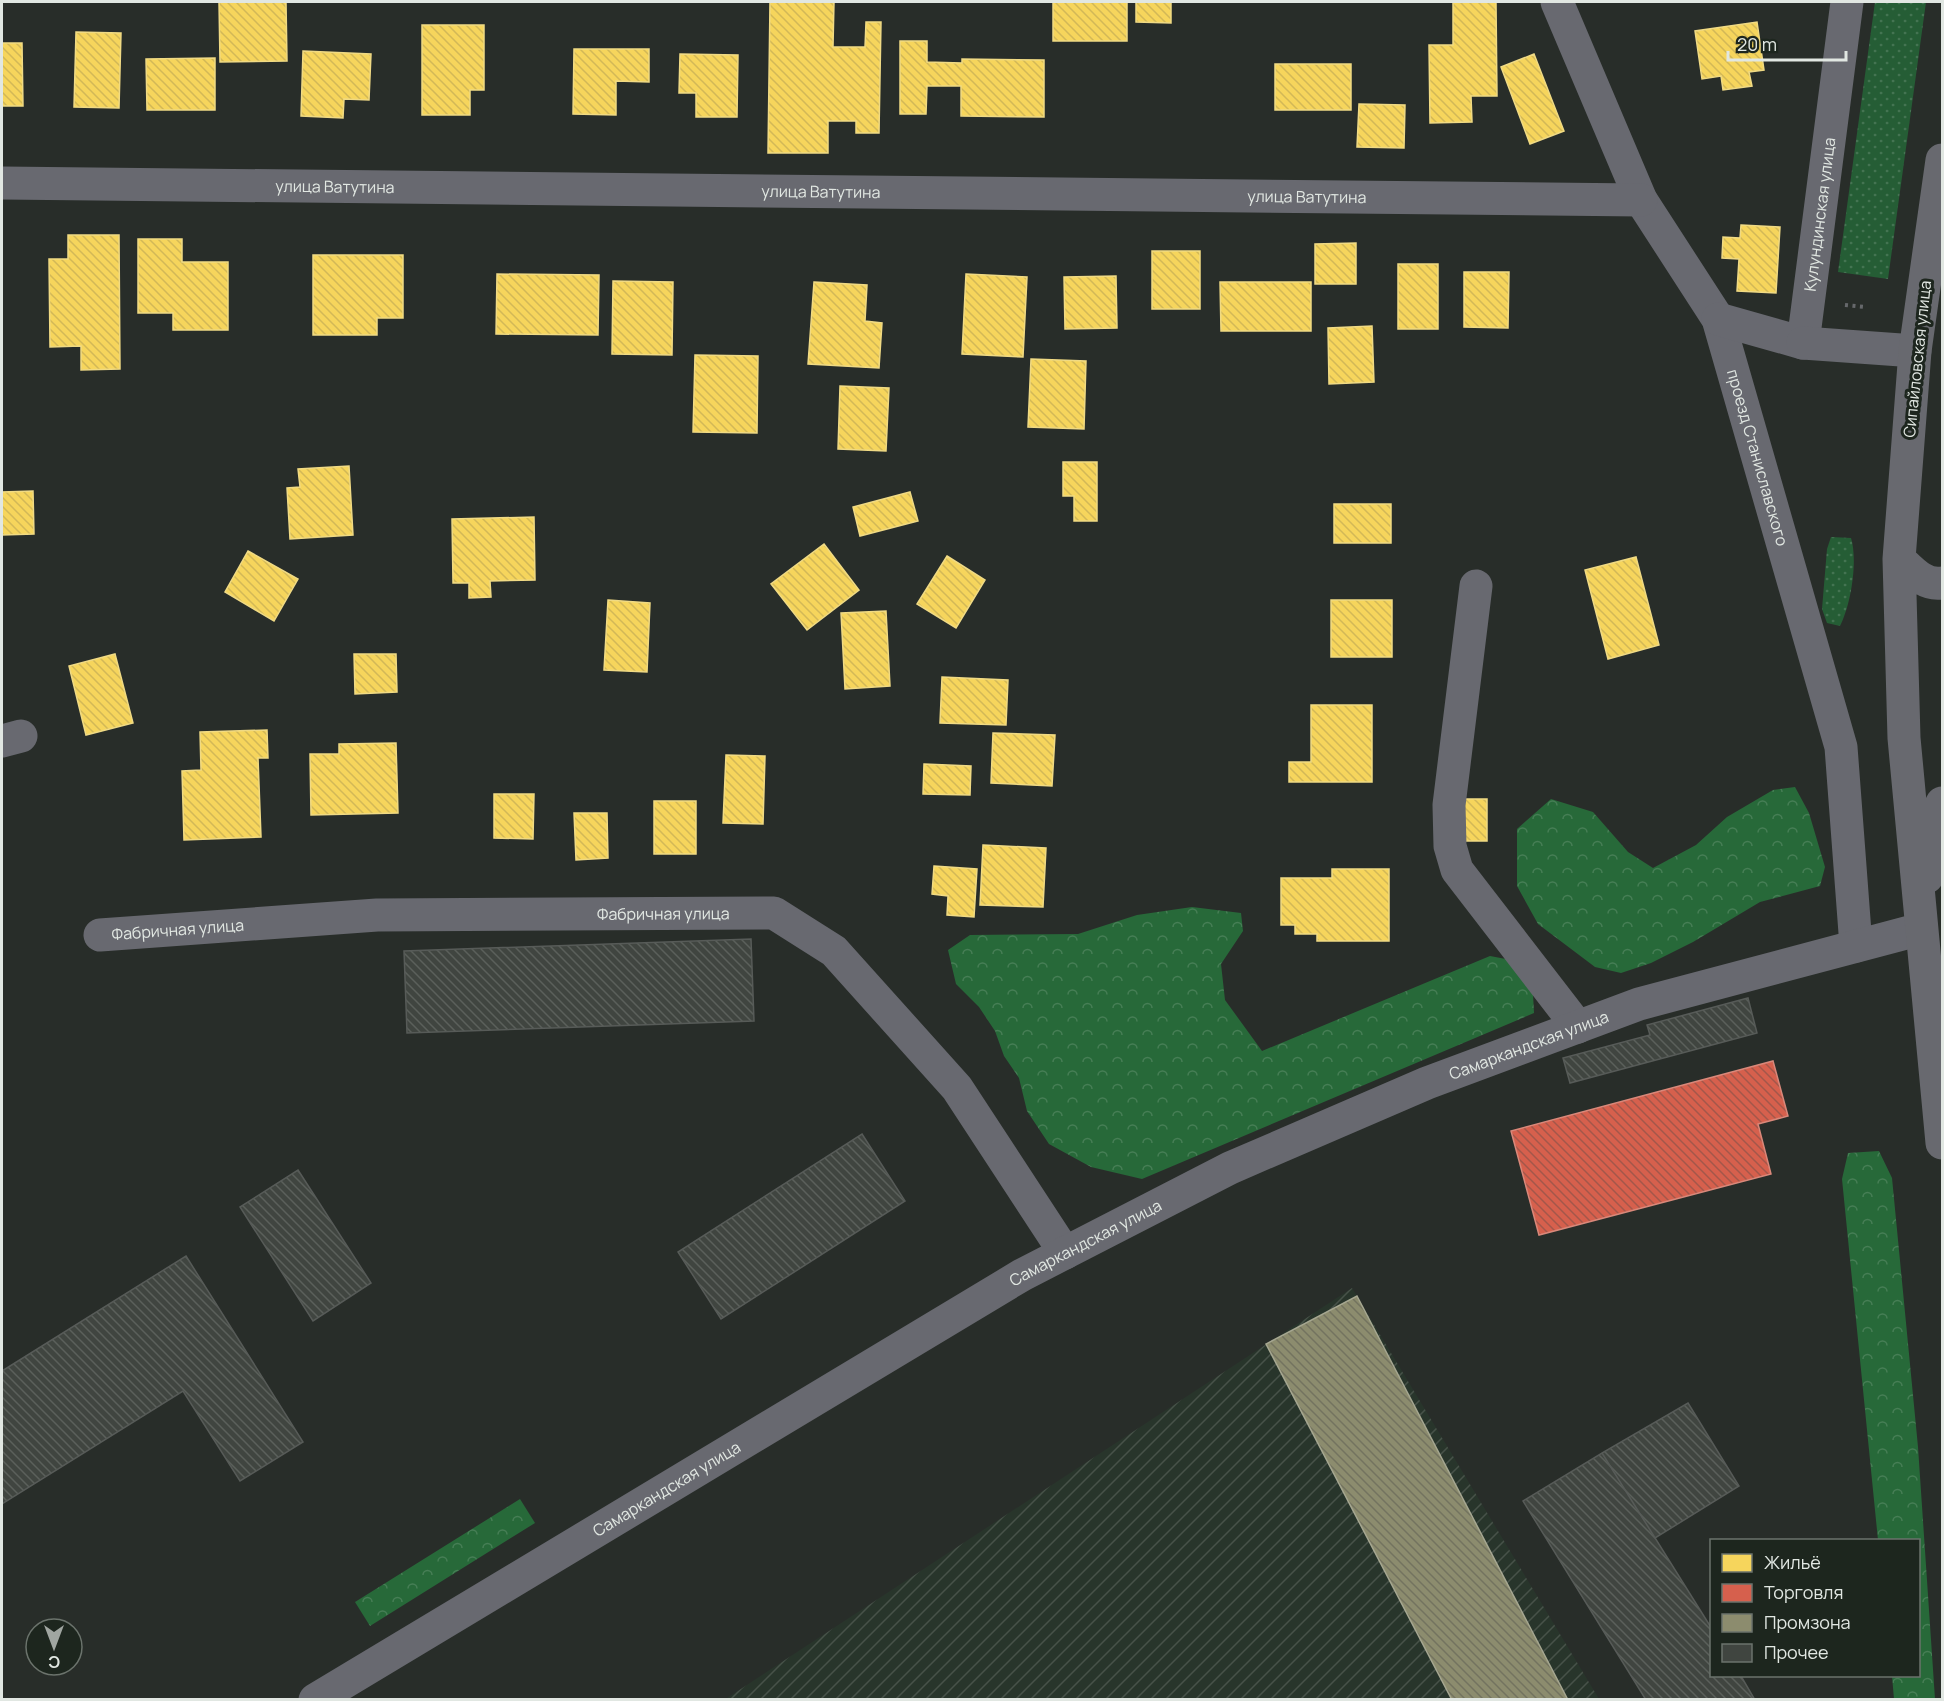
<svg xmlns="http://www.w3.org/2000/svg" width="1944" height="1701" font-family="Manrope,sans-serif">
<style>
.industrial{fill:url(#industrial-furrows)}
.grass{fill:url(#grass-dots)}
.forest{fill:url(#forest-crowns)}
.homes{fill:url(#homes-back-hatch);stroke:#f0da84;stroke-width:1.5}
.shops{fill:url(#shops-back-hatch);stroke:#d9887a;stroke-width:1.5}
.industry{fill:url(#industry-back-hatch);stroke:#a6a791;stroke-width:1.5}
.building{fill:url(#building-back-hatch);stroke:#575b58;stroke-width:1.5}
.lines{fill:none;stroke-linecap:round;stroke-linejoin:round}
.path{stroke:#66686b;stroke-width:4;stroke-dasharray:3 4.5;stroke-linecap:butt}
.minor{stroke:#686970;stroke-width:33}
.major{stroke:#68696f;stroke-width:33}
.labels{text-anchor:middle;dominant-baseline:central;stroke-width:6;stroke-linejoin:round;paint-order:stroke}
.street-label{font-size:16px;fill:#e1e7e2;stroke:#1d261e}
</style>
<defs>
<pattern id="industrial-furrows" width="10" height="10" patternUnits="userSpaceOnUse" patternTransform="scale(1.5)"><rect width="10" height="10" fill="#28352b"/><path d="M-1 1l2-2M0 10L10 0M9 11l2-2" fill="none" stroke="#475249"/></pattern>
<pattern id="grass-dots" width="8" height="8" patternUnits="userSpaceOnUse" patternTransform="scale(1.5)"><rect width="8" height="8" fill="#255d35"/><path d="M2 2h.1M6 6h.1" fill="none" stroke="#447452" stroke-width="1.8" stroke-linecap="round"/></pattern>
<pattern id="forest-crowns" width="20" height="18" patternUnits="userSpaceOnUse" patternTransform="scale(1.5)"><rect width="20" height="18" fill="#276939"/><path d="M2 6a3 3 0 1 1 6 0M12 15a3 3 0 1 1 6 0" fill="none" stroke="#467e55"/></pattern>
<pattern id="homes-back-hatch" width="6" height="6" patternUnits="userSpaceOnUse" patternTransform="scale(1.5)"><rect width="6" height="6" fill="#f6d55c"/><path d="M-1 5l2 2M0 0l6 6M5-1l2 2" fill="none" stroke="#d2b857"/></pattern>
<pattern id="shops-back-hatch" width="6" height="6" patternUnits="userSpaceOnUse" patternTransform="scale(1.5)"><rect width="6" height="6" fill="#d6604d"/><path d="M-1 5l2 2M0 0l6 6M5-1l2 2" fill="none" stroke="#a3574a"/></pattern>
<pattern id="industry-back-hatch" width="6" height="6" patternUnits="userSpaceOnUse" patternTransform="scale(1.5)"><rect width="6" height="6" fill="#8c8c6e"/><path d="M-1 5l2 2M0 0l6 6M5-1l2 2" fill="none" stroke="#73735f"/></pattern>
<pattern id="building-back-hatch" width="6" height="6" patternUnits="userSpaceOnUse" patternTransform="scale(1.5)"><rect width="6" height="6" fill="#404540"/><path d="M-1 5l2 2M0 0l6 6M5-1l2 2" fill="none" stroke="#5b605b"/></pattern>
</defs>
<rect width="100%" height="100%" fill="#282d29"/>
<!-- industrial -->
<path class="industrial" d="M1352 1288 1599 1699 724 1700Z"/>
<!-- grass -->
<path class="grass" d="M1875 2H1926L1888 279 1838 272Z
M1831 537 1851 538C1858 561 1851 604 1840 626L1827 623 1822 609 1827 549Z"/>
<!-- forest -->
<path class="forest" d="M1795 787 1809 813 1825 867 1820 886 1760 902 1693 942 1651 963 1621 973 1595 967 1538 924 1517 886V829L1551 799 1593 812 1628 852 1653 868 1696 845 1727 817 1773 790Z
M1192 907 1241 913 1243 931 1221 964 1225 1000 1262 1051 1490 956 1511 960 1533 994 1534 1013 1142 1179 1091 1167 1049 1144 1027 1111 1019 1078 1004 1056 995 1031 979 1007 956 984 948 950 970 935 1078 934 1137 915Z
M1879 1151 1892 1178 1918 1447 1935 1699H1894L1892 1676H1918V1540H1878L1842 1179 1848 1153Z
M520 1499 535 1523 370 1626 355 1602Z"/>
<!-- homes -->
<path class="homes" d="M219 2H286L287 61 220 62Z
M770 2H834L833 47H865L866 22H881L879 133H856V121H828V153H768Z
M1053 2H1127V41H1053Z
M1136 2H1171V23L1136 22Z
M1453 2H1496L1497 96H1471L1472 122 1430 123 1429 45H1453Z
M1757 22 1764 70 1749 72 1752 86 1723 90 1721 76 1702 79 1695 31Z
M422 25H484V90H470V115H422Z
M76 32 121 33 119 108 74 107Z
M900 41H927V62L962 63V59L1044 60V117L961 116V86H927L926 114H900Z
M2 43H22L23 106H2Z
M574 49H649V82L616 81V115L573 114Z
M303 51 371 54 369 100 344 99 343 118 301 116Z
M680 54 738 55 737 117H696V93H679Z
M1534 54 1564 131 1530 144 1501 67Z
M215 58V110H147L146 59Z
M1275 64H1351V110H1275Z
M1359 104 1405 105 1404 148 1357 147Z
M1741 225 1780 227 1776 293 1737 291 1739 259 1722 258 1723 237 1740 238Z
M68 235H119L120 369 81 370V346L50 347 49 259H68Z
M138 239H182V262H228V330H173V313H138Z
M1356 243V284H1315V244Z
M1152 251H1200V309H1152Z
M313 255H403V318H377V335H313Z
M1398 264H1438V329H1398Z
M1464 272H1509L1508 328 1464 327Z
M497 274 599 275 598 335 496 334Z
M966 274 1027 277 1023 357 962 354Z
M1116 276 1117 328 1065 329 1064 277Z
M613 281 673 282 672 355 612 354Z
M814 282 867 285 865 321 882 323 879 368 808 364Z
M1220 282H1311V331H1221Z
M1372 326 1374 382 1329 384 1328 328Z
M695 355 758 356 757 433 693 432Z
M1031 359 1086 361 1084 429 1028 427Z
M840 386 889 388 886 451 838 449Z
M1063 462H1097V521H1074V496H1063Z
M349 466 353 535 290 539 287 488 300 487 298 469Z
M33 491 34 534 2 535V492Z
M910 492 918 521 860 536 853 507Z
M1334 504H1391V543H1334Z
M534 517 535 580 490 581 491 597 469 598V583H453L452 519Z
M824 544 859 590 807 630 771 584Z
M248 551 298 579 274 621 225 592Z
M947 556 985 580 956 628 917 604Z
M1636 557 1659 645 1608 659 1585 570Z
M608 600 650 603 647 672 604 670Z
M1331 600H1392V657H1331Z
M886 611 890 686 845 689 841 613Z
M115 654 133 723 86 735 69 666Z
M354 654H396L397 692 355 694Z
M942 677 1008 680 1006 725 940 723Z
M1311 705H1372V782H1289V762H1311Z
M267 730 268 758H258L261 837 184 840 182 771 201 770 200 732Z
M993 733 1055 735 1052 786 991 783Z
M396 743 398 813 311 815 310 754H339V744Z
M726 755 765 756 763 824 723 823Z
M924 764 971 766 970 795 923 794Z
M494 794H534L533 839 494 838Z
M1457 799H1487V841H1457Z
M654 801H696V854H654Z
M574 813H607L608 858 576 860Z
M983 845 1046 848 1043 907 980 905Z
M934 866 977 869 974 917 947 915 948 896 932 894Z
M1332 869H1389V941H1317V934H1295V925H1281V878H1332Z"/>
<!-- shops -->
<path class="shops" d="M1773 1061 1788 1116 1758 1124 1771 1174 1539 1235 1511 1131Z"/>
<!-- industry -->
<path class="industry" d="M1357 1296 1568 1700H1452L1266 1344Z"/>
<!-- building -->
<path class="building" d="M751 939 754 1021 407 1033 404 951Z
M1748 998 1757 1033 1570 1083 1563 1058 1650 1035 1647 1025Z
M862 1134 905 1201 721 1319 678 1252Z
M298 1170 371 1283 313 1321 240 1207Z
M186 1256 303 1442 240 1481 183 1391 2 1504V1371Z
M1688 1403 1739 1486 1655 1538 1602 1453Z
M1602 1453 1712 1629V1676H1741L1755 1700H1646L1523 1501Z"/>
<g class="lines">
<!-- path -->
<path class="path" d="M1845 305 1865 307"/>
<!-- minor -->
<g class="minor">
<path id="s1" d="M1557 2 1641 200 1718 319 1841 747 1856 946"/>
<path id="s2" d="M2 183 1641 200"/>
<path id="s3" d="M1718 319 1803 343 1847 2"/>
<path d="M1803 343 1915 351"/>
<path d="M1476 586 1449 805 1450 846 1457 870 1578 1027"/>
<path d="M2 741 21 736"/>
<path id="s4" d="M100 935 377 915 774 913 834 951 957 1088 1065 1253"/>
<path id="s5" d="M315 1700 1022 1275 1230 1168 1427 1083 1639 1004 1921 929"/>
</g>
<!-- major -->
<path class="major" d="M1942 160 1915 351 1899 559 1904 738 1942 1143
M1899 559C1911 570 1924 586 1942 583
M1927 877 1942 803"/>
</g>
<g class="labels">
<!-- street labels -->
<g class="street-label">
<text stroke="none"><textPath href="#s2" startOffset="333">улица Ватутина</textPath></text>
<text stroke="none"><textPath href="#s2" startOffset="819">улица Ватутина</textPath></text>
<text stroke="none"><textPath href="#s2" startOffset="1305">улица Ватутина</textPath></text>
<text stroke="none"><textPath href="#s3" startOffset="218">Кулундинская улица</textPath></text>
<text transform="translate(1917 359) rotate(-84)">Сипайловская улица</text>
<text stroke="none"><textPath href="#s1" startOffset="501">проезд Станиславского</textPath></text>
<text stroke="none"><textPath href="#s4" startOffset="564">Фабричная улица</textPath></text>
<text stroke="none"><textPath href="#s4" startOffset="78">Фабричная улица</textPath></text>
<text stroke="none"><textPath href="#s5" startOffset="1382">Самаркандская улица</textPath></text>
<text stroke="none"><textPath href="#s5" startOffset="896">Самаркандская улица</textPath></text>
<text stroke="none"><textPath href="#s5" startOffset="410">Самаркандская улица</textPath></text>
</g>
</g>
<!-- border -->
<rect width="1944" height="1701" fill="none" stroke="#e1e7e2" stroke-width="6"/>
<!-- legend -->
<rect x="1710" y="1539" width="210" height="138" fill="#1d261e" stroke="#6b736c" stroke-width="1.5"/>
<rect x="1722" y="1554" width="30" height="18" fill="#f6d55c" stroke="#6b736c" stroke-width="1.5"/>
<text x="1764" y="1569" font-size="18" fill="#e1e7e2">Жильё</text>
<rect x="1722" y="1584" width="30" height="18" fill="#d6604d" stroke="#6b736c" stroke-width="1.5"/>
<text x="1764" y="1599" font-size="18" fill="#e1e7e2">Торговля</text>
<rect x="1722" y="1614" width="30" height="18" fill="#8c8c6e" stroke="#6b736c" stroke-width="1.5"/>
<text x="1764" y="1629" font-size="18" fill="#e1e7e2">Промзона</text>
<rect x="1722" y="1644" width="30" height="18" fill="#404540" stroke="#6b736c" stroke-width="1.5"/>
<text x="1764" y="1659" font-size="18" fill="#e1e7e2">Прочее</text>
<!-- north arrow -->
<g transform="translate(54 1647) rotate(180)"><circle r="28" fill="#1d261e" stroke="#6b736c" stroke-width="1.5"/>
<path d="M0-4.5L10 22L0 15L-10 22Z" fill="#a0a6a1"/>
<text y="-9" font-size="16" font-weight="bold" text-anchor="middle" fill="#e1e7e2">С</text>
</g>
<!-- scale -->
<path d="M1728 51v9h118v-9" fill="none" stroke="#e1e7e2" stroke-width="3"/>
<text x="1737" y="51" font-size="18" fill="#e1e7e2" stroke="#1d261e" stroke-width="4.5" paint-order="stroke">20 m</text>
</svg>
